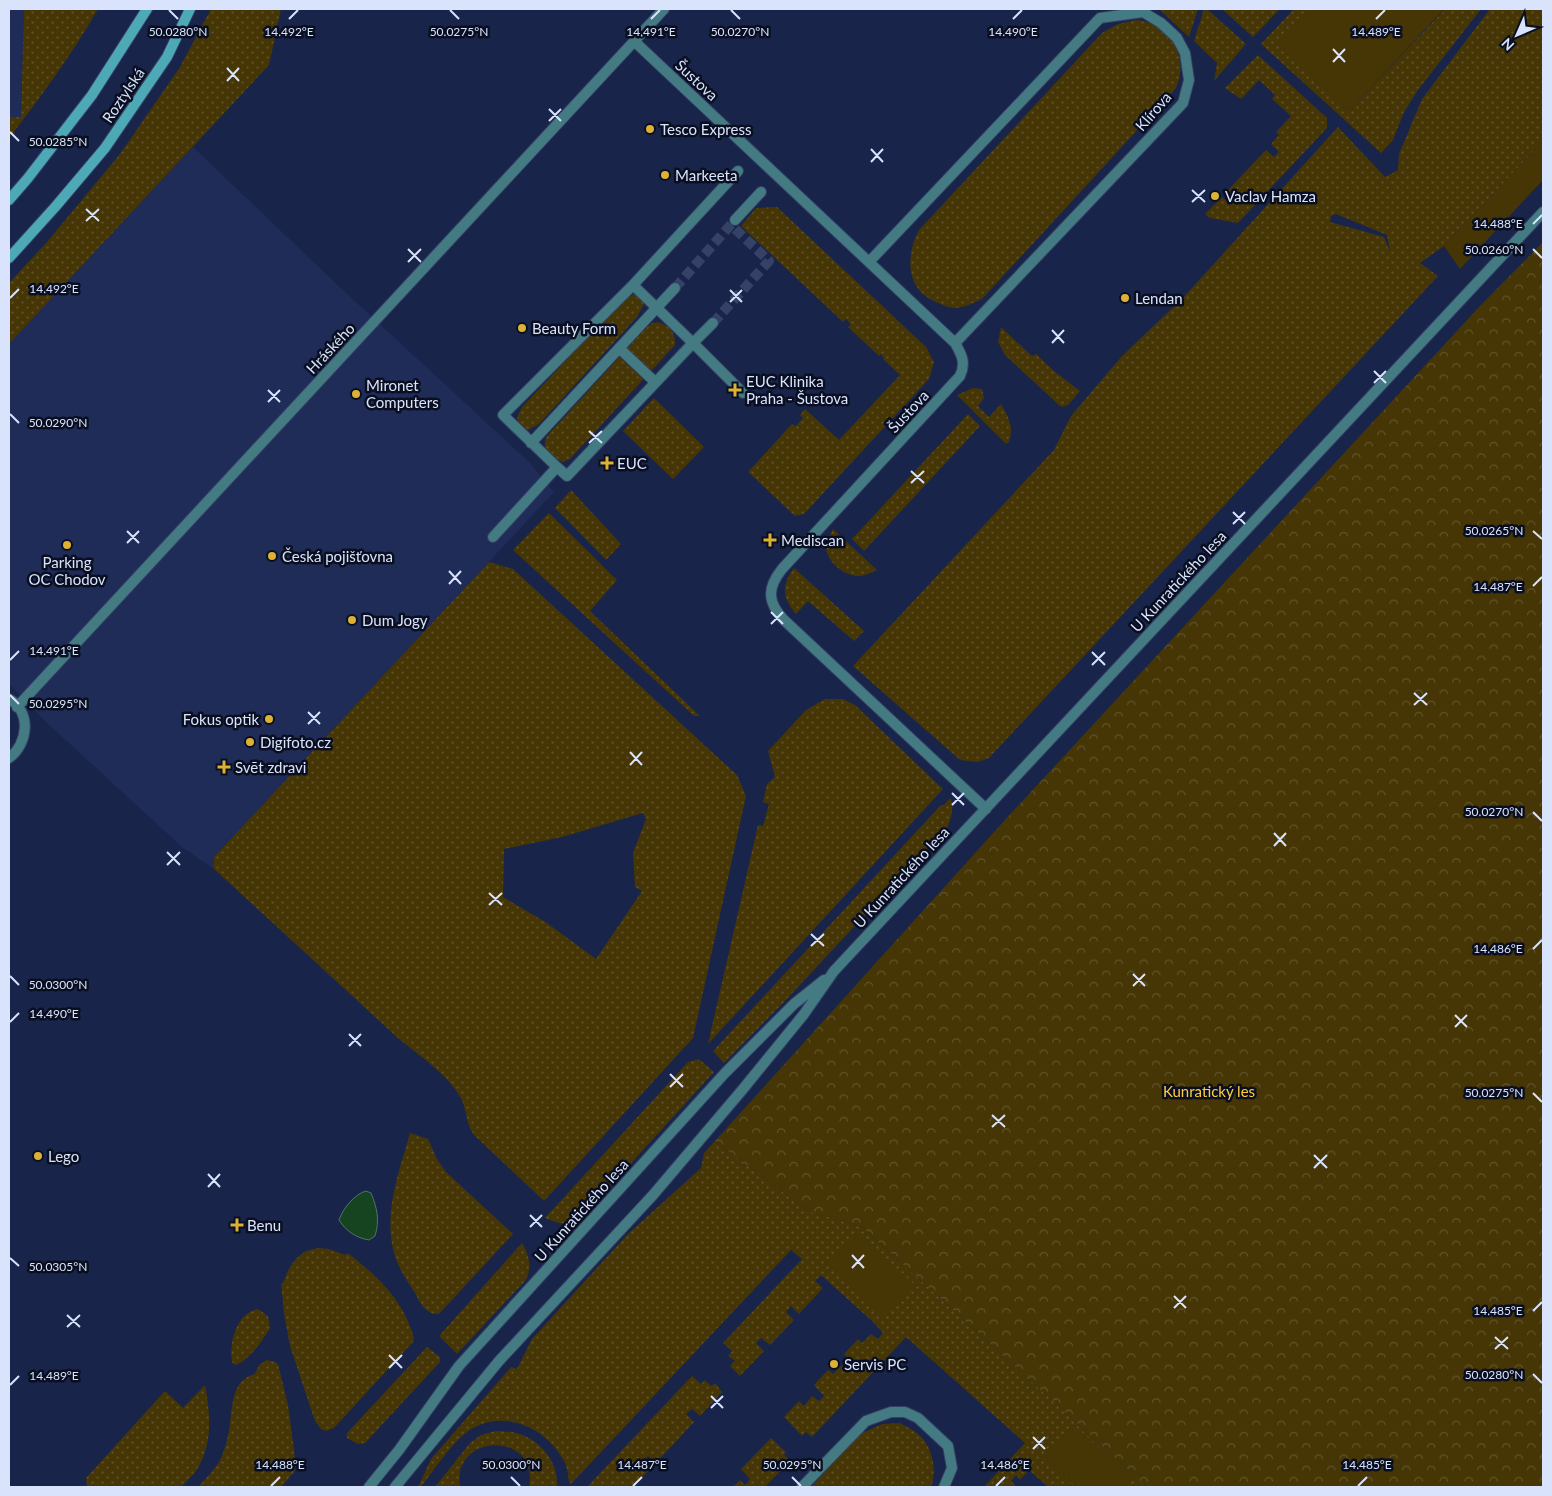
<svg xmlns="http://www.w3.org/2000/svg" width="1552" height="1496" font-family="Lato,sans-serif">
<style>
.built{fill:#1f2c58}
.grass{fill:url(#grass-dots);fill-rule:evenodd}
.forest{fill:url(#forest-crowns)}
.pitch{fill:#463606}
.water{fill:#164421;stroke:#507463}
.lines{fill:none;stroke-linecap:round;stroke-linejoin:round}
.pedestrian-tunnel{stroke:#354165;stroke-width:10;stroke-dasharray:10 5;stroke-linecap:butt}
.pedestrian-casing{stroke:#333f63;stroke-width:12}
.minor-casing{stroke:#333f63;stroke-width:12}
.tertiary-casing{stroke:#333f63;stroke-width:12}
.secondary-casing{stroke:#333f63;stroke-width:12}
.pedestrian{stroke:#447a82;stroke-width:10}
.minor{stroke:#447a82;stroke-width:10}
.tertiary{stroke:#447a82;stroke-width:10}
.secondary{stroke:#4ea9b7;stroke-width:10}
.ticks{fill:none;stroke:#d9e3fc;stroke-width:2}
.poi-dot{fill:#ddb133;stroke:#090f20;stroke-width:2}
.labels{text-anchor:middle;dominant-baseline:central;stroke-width:5;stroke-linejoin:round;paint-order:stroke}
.street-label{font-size:15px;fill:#d9e3fc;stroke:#090f20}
.poi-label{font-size:15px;fill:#d9e3fc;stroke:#090f20;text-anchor:start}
.park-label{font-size:15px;fill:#ffcd3d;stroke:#090f20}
.ticks-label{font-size:12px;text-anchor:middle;fill:#d9e3fc;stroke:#090f20;stroke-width:5;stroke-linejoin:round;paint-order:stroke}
</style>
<defs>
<pattern id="grass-dots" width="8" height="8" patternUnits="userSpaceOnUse" patternTransform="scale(1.25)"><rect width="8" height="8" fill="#463606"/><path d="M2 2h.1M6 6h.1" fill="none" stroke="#60532b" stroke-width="1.8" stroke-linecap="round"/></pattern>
<pattern id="forest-crowns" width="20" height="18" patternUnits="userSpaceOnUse" patternTransform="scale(1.25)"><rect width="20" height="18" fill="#463606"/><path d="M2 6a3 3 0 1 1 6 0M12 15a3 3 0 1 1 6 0" fill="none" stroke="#60532b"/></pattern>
</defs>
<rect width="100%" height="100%" fill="#18244a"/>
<!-- built -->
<path class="built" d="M9 9H24L21 117H9Z
M193 147 345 292 529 462 554 492 214 857V869L182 847 46 722 9 684V344Z"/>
<!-- grass -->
<path class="grass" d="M24 9H98C72 54 41 97 9 138V117H21Z
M211 9H281L269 65 9 344V283L47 242 120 154 180 67Z
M1159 9H1198L1189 37Z
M1204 9H1207L1246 44 1214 81 1217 63 1194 41Z
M1222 9H1280L1253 37Z
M1294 9H1312L1279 45 1349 111 1445 9H1481L1418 90 1404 112 1393 140 1381 153 1261 44Z
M1490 9H1543V141L1444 246 1420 263 1438 276 989 758 978 762 960 760 853 666 1054 450 1071 416 1122 356 1183 298 1338 127 1385 177 1398 170 1399 154 1422 99ZM1336 214 1387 235 1390 252 1384 237 1330 222 1331 216Z
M1136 20C1170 22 1190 57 1176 88L982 299C974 303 965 307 956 308 948 308 940 304 934 301 905 288 906 254 919 230L1102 33 1118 24Z
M1258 55 1327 118V128L1238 223 1210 218 1205 214 1222 197 1230 204 1235 199 1227 191 1266 150 1274 157 1279 152 1271 144 1279 135 1276 132 1291 116 1272 99 1275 95 1259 80 1241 99 1225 88Z
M777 207 926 347 934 362 929 379 804 514 795 516 748 472 792 424 796 426 803 418 800 415 805 409 839 440 900 375 883 359 884 358 881 354 879 356 848 327 851 324 846 319 843 322 741 226 756 208Z
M634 294 641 297 644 304 637 317 539 424 528 430C515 424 515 417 523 406L620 303Z
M659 322C670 327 676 333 675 345L570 459 563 462C551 457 540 450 547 436L643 331 652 323Z
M1001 327 1032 356 1036 354 1054 371 1080 391 1068 405 1061 407 1005 355 998 342Z
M973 388 982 389 984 398 978 406 989 417 1001 404C1009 419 1014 425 1009 442L1006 444 957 395Z
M654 398 704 447 673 479 623 431Z
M968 414 980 426 864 551 852 539Z
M571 490 621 544 606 560 555 508Z
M549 513 617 580 590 611 700 716H694L513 550Z
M833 529 877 570C872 572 866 575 861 576 846 577 828 564 826 548 826 542 830 535 833 529Z
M489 562 513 569 737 775 746 796 693 1038 544 1201 474 1135C466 1125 467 1110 461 1098 447 1074 420 1056 399 1039L214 869V857ZM643 813 646 819 633 853 635 887 642 891 596 959 547 923 503 897 504 849 562 837Z
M794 568 864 631 854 641 808 601 796 614C782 597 781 586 794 568Z
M825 699H843L855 705 943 789 708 1044 758 825 763 826 769 804 763 802 767 784 775 777 768 751 806 710Z
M950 798C955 807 951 817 948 826L783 1003 724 1063 713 1051 941 805H944Z
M699 1059 714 1072 584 1215C570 1227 562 1225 545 1218L688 1062Z
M410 1133 428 1139 437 1159 446 1172 513 1234 439 1314C426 1315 420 1303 415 1293 407 1281 399 1269 395 1256 382 1215 399 1172 410 1133Z
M715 1141 808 1211 862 1227 1147 1487H1121L1130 1477 1045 1457 1077 1487H1048L1029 1470 1020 1480 1016 1475 1011 1481 1015 1485V1487H984L1025 1443 906 1337 812 1437 806 1432 802 1436 784 1417 799 1401 804 1406 812 1396 819 1401 824 1396 814 1385 828 1370 833 1374 842 1365 848 1370 854 1365 844 1354 858 1339 862 1343 871 1334 878 1339 883 1333 873 1322 821 1275 815 1281 823 1288 799 1314 791 1306 786 1312 794 1320 770 1345 761 1338 756 1343 764 1351 740 1376 730 1366 735 1361 728 1356 732 1351 723 1343 802 1259 791 1250 570 1485C568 1478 568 1469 565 1463 549 1430 509 1410 475 1427 456 1436 434 1470 421 1487H418L431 1459 511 1367 517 1369 532 1339 628 1234 701 1168 704 1153Z
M522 1243C529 1255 533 1268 525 1281L457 1354 439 1336Z
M319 1248 329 1249 345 1255 348 1253C378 1277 403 1299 414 1338L413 1342 334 1428 326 1431 321 1429 315 1421 290 1346 284 1313 281 1283 283 1284C289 1265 298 1250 319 1248Z
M258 1309 268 1316 270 1328C262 1341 250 1360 235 1365L232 1362C229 1343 236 1313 258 1309Z
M427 1347 440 1357V1362L365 1443 358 1444 347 1438V1433Z
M267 1360 275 1362 278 1364 288 1405 296 1465 294 1472 281 1487H198C207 1477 219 1466 223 1453 226 1445 228 1437 229 1430 233 1409 230 1380 255 1374L259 1365Z
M692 1376 701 1384 705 1380 711 1386 715 1383 722 1392 700 1416 692 1409 686 1414 694 1422 656 1463 648 1456 642 1461 650 1469 633 1487H587Z
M205 1385C210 1411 213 1441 199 1466 195 1474 187 1481 181 1487H87L86 1478 165 1391 183 1408Z
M900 1423C906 1427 915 1430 920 1436 933 1448 937 1471 931 1487H811L860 1434 882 1424Z
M496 1431C502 1432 510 1431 516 1433 540 1439 559 1462 557 1487H529C540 1431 451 1432 460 1487H435L470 1443 481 1435Z
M771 1438 786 1452 784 1455 790 1461 765 1487H733L740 1480 745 1485 750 1479 741 1469Z"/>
<!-- forest -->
<path class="forest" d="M1543 242V1487H1147L862 1227 808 1211 715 1141 1004 821 1480 306Z"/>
<!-- pitch -->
<path class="pitch" d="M1312 9H1444L1349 111 1278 45Z
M1543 141V180L1460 269 1444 246Z
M859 1233 915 1285 903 1300 885 1317 829 1265Z
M1074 1425 1131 1477 1121 1487H1077L1045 1457Z"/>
<!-- water -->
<path class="water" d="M366 1191 371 1193C377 1208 380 1220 375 1236L369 1240C356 1238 346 1231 339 1220 343 1208 355 1194 366 1191Z"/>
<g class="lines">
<!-- pedestrian-tunnel -->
<path class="pedestrian-tunnel" d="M675 288 734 221
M713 323 769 261 731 225"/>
<!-- pedestrian casing -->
<g class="pedestrian-casing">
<path id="pedestrian" d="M735 220 761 192
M713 323 693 343 743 393
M619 348 655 382
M531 443 675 288
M557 467 503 415 633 285 738 171
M493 537 557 467 567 476 693 343 633 285"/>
</g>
<!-- minor casing -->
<g class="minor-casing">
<path id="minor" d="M635 42 955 343C962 355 966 363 960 376L782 569C767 588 767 602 784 620L986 809
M869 262 1100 18 1143 12 1161 23 1177 38 1185 53 1189 80 1183 103 955 343
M9 699C32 712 28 744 9 758
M17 707 664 9
M802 1487 866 1421 891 1412H905L918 1418 948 1446 952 1468 944 1487"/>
</g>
<!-- tertiary casing -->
<g class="tertiary-casing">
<path id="tertiary" d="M369 1487 399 1450 459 1366 725 1073 794 1004 824 980
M395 1487 499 1361 653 1195 743 1089 804 1014 834 971 1543 212"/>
</g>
<!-- secondary casing -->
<g class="secondary-casing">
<path id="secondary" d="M9 200 28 178 92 95 147 9
M9 258 56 206 105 148 167 57 190 9"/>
</g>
<!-- pedestrian -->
<use href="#pedestrian" class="pedestrian"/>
<!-- minor -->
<use href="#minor" class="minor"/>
<!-- tertiary -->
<use href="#tertiary" class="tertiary"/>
<!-- secondary -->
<use href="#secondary" class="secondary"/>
</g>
<!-- ticks -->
<path class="ticks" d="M169 10 178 19M450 10 459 19M731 10 740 19M289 19 298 10M651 19 660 10M1013 19 1022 10M1376 19 1385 10M1333 49 1345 62M1333 62 1345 49M227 68 239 81M227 81 239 68M549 109 561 121M549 121 561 109M10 132 19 141M871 149 883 162M871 162 883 149M1192 190 1205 202M1192 202 1205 190M86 209 99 221M86 221 99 209M1533 224 1542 215M408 249 421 262M1533 249 1542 258M408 262 421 249M730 290 742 302M10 298 19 289M730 302 742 290M1052 330 1064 343M1052 343 1064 330M1374 371 1386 383M1374 383 1386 371M268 390 280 402M268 402 280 390M10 414 19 423M589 431 602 443M589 443 602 431M911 471 924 483M911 483 924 471M1233 512 1245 524M1233 524 1245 512M127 531 139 543M1533 531 1542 539M127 543 139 531M449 571 461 584M449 584 461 571M1533 586 1542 577M771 612 783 624M771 624 783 612M1092 652 1105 665M10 660 19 651M1092 665 1105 652M1414 693 1427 705M10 695 19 704M1414 705 1427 693M308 712 320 724M308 724 320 712M630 752 642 765M630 765 642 752M952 793 964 805M952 805 964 793M1533 812 1542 821M1274 833 1286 846M1274 846 1286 833M167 852 180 865M167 865 180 852M489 893 502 905M489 905 502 893M811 934 824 946M811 946 824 934M1533 949 1542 940M1133 974 1145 986M10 976 19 985M1133 986 1145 974M1455 1015 1467 1027M10 1022 19 1013M1455 1027 1467 1015M349 1034 361 1046M349 1046 361 1034M670 1074 683 1087M670 1087 683 1074M1533 1093 1542 1102M992 1115 1005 1127M992 1127 1005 1115M1314 1155 1327 1168M1314 1168 1327 1155M208 1174 220 1187M208 1187 220 1174M530 1215 542 1227M530 1227 542 1215M852 1255 864 1268M10 1258 19 1266M852 1268 864 1255M1174 1296 1186 1308M1174 1308 1186 1296M1533 1311 1542 1302M67 1315 80 1327M67 1327 80 1315M1495 1337 1508 1349M1495 1349 1508 1337M389 1355 402 1368M389 1368 402 1355M1533 1374 1542 1383M10 1385 19 1376M711 1396 723 1408M711 1408 723 1396M1033 1437 1045 1449M1033 1449 1045 1437M511 1477 520 1486M792 1477 801 1486M271 1486 280 1477M633 1486 642 1477M996 1486 1005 1477M1358 1486 1367 1477"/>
<!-- markers -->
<g class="poi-dot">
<circle cx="650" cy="129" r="5"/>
<circle cx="665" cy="175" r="5"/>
<circle cx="1215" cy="196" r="5"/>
<circle cx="1125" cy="298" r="5"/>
<circle cx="522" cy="328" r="5"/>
<path d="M732.5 382.5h5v5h5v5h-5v5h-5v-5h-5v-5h5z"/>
<circle cx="356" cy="394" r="5"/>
<path d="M604.5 455.5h5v5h5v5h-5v5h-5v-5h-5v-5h5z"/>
<path d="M767.5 532.5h5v5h5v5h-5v5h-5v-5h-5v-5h5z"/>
<circle cx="67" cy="545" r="5"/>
<circle cx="272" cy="556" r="5"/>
<circle cx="352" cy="620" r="5"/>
<circle cx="269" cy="719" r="5"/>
<circle cx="250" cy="742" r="5"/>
<path d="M221.5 759.5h5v5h5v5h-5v5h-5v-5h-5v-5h5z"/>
<circle cx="38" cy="1156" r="5"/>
<path d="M234.5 1217.5h5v5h5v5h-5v5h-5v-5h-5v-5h5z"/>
<circle cx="834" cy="1364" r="5"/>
</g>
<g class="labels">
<!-- street labels -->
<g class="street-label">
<text transform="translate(697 80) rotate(43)">Šustova</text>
<text transform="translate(123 95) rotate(-56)">Roztylská</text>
<text transform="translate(1153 111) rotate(-49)">Klírova</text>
<text transform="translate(330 348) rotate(-47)">Hráského</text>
<text transform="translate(908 411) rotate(-47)">Šustova</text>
<text transform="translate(1178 581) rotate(-47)">U Kunratického lesa</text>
<text transform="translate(901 877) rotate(-47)">U Kunratického lesa</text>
<text transform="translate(581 1210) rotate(-48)">U Kunratického lesa</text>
</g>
<!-- poi labels -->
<g class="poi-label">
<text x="660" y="129">Tesco Express</text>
<text x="675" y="175">Markeeta</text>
<text x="1225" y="196">Vaclav Hamza</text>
<text x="1135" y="298">Lendan</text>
<text x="532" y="328">Beauty Form</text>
<text x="746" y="381">EUC Klinika<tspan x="746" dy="17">Praha - Šustova</tspan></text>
<text x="366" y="385">Mironet<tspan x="366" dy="17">Computers</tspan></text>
<text x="617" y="463">EUC</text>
<text x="781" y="540">Mediscan</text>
<text x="282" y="556">Česká pojišťovna</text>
<text x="67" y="562" text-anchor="middle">Parking<tspan x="67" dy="17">OC Chodov</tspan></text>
<text x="362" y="620">Dum Jogy</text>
<text x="259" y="719" text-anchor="end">Fokus optik</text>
<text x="260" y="742">Digifoto.cz</text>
<text x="235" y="767">Svēt zdravi</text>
<text x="48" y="1156">Lego</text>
<text x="247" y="1225">Benu</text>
<text x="844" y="1364">Servis PC</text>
</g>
<!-- park labels -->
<g class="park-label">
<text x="1209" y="1091">Kunratický les</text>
</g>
</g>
<g class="ticks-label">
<text x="178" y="36">50.0280°N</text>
<text x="289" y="36">14.492°E</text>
<text x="459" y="36">50.0275°N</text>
<text x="651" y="36">14.491°E</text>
<text x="740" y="36">50.0270°N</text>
<text x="1013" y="36">14.490°E</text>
<text x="1376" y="36">14.489°E</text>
<text x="58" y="146">50.0285°N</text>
<text x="1498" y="228">14.488°E</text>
<text x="1494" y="254">50.0260°N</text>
<text x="54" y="293">14.492°E</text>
<text x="58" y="427">50.0290°N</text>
<text x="1494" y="535">50.0265°N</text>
<text x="1498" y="591">14.487°E</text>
<text x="54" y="655">14.491°E</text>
<text x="58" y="708">50.0295°N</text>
<text x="1494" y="816">50.0270°N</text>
<text x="1498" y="953">14.486°E</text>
<text x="58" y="989">50.0300°N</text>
<text x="54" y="1018">14.490°E</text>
<text x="1494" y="1097">50.0275°N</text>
<text x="58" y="1271">50.0305°N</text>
<text x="1498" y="1315">14.485°E</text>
<text x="1494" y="1379">50.0280°N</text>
<text x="54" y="1380">14.489°E</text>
<text x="280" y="1469">14.488°E</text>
<text x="511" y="1469">50.0300°N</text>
<text x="642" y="1469">14.487°E</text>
<text x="792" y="1469">50.0295°N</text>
<text x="1005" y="1469">14.486°E</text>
<text x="1367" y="1469">14.485°E</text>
</g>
<!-- border -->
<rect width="1552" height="1496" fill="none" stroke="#d9e3fc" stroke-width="20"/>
<!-- north arrow -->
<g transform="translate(1517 35) rotate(225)" stroke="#090f20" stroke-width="4" paint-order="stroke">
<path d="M0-4L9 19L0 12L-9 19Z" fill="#d9e3fc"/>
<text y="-8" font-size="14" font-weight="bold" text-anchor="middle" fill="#d9e3fc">N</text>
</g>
</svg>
